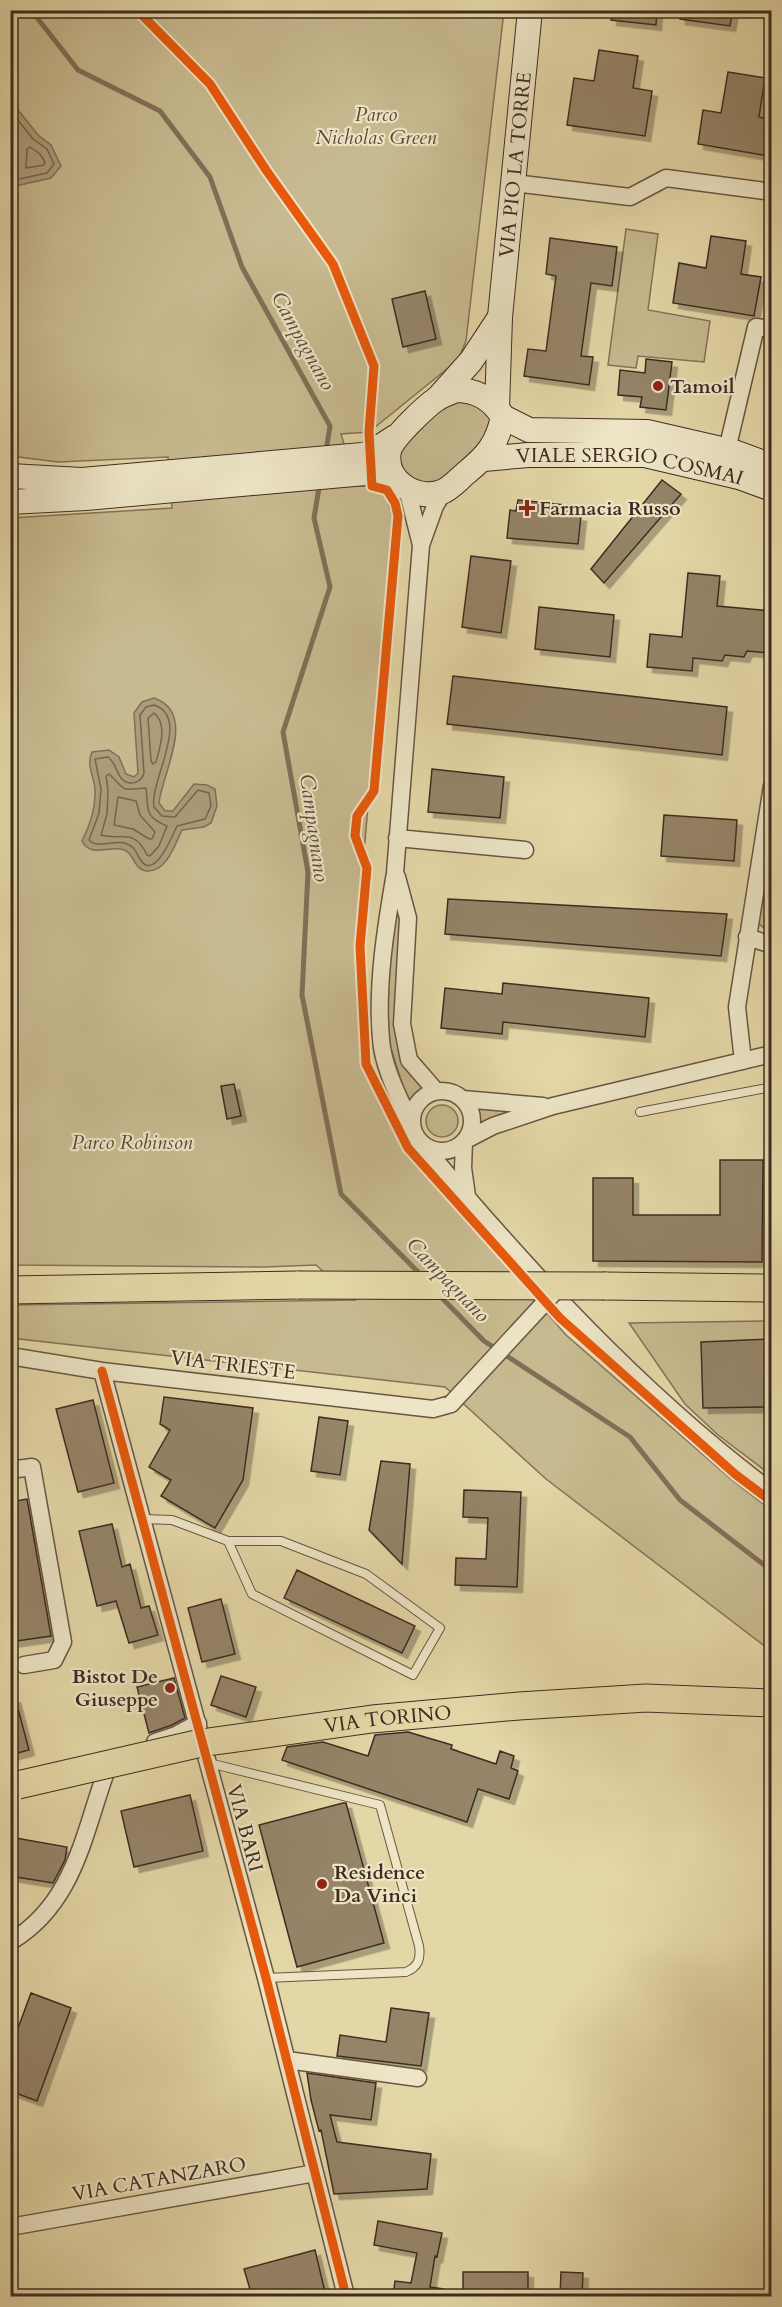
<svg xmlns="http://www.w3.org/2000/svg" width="782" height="2307" font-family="Cardo,serif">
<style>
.green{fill:#c8ba90;stroke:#847259;stroke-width:1.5}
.water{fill:#ac9d7a;stroke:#806f57;stroke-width:1.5}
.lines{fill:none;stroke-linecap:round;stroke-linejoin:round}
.shore{stroke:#76644e;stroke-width:1.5}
.stream{stroke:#806f57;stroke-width:5}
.building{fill:#958467;stroke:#3f2b22;stroke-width:1.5;filter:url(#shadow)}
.lane-casing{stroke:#685643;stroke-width:10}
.street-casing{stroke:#685643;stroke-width:19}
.secondary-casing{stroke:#3f2b22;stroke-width:26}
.primary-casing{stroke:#3f2b22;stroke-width:29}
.lane{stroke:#ede5c6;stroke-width:8}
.street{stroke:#ede5c6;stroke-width:16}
.secondary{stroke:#ede5c6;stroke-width:24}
.primary{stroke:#e4d7a7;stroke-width:27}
.street-bridge-casing{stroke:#685643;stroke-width:19;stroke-linecap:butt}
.primary-bridge-casing{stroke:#3f2b22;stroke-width:29;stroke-linecap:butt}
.street-bridge{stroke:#ede5c6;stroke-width:16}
.primary-bridge{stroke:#e4d7a7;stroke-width:27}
.cycleway-casing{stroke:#ede5c6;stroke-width:13}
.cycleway{stroke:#e8590c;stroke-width:9}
.poi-dot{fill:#8f2418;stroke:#ede5c6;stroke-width:2}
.labels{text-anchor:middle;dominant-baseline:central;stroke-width:4.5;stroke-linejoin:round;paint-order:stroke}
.park-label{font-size:20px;font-style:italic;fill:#5a4838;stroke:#ede5c6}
.street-label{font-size:20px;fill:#3f2b22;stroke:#ede5c6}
.poi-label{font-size:20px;font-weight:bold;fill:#3f2b22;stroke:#ede5c6;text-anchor:start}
.water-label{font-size:21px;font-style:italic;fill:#5a4838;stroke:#ede5c6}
</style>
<defs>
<filter id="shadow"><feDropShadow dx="5.5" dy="5.5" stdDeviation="0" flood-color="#0004"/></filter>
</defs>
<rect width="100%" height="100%" fill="#e4d7a7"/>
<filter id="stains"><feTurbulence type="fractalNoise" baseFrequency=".00333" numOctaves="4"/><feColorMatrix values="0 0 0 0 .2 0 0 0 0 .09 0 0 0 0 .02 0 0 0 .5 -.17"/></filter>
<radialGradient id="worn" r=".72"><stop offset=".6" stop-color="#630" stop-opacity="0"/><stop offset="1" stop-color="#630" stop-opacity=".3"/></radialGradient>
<!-- green -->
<path class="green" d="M11 11H504L466 341 458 360 369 432 341 434 357 486H372L385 492 393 519 356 944 363 1066 406 1149 566 1335 732 1480 771 1510V1651L546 1479 445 1387 11 1338V1305L355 1300 316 1265 265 1267 11 1265V518L172 508 168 457 58 462 11 456Z
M626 229 658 234 648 310 710 321 704 362 638 356 636 368 608 365Z
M456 394 494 410 481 456 424 490 395 473 399 439Z
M771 835V934L757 922Z
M400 903 398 1024 428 1089 417 1096 410 1109 388 1039 386 994 392 918Z
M426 1121a16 16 0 1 1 32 0a16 16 0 1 1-32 0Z
M472 1106 532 1109 472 1133 476 1119Z
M771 1321V1475L718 1435 685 1404 629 1323Z"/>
<!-- water -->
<path class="water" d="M10 100 38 135 51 145 61 166 51 178 11 187V160L15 157 11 150Z
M154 698C198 713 162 773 159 803L165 811H173L194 784 207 785 215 789 217 806 211 823 204 827 182 830C175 844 167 872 147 871 143 871 138 868 136 864 131 857 130 850 120 849 106 847 90 857 82 841 90 825 96 808 95 790 94 775 86 766 92 752L109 750 119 757 126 774 134 777 138 773 134 713 142 702Z"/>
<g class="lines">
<!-- shore -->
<path class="shore" d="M10 110 33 139 47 149 54 164 47 173 10 181
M30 147 40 154 45 162 44 165 26 168 27 149Z
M154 705C192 717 149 782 154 807L162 816 175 817 198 790 209 793 211 806 205 819 177 826C173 834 154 883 140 859 136 852 134 846 125 843 113 840 97 849 89 840L99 813 101 789 95 759 108 757C116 763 115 770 121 778 129 787 141 783 144 773L140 715 146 707Z
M154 713C168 724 160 747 156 762L153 764 151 761 148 718Z
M109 774C128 792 119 790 146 788 149 809 143 816 167 826L159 846 150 856 147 855C134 827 120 841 101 835L107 814 108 790 106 776Z
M118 797 136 801 140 815 155 832 152 839H149L133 829 114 825Z"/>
<!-- stream -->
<path class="stream" d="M31 10 78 70 160 111 210 177 242 267 330 426 326 452
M320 482 314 518 330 587 283 732 308 872 302 995 341 1194 422 1276
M438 1294 484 1341 630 1437 680 1500 772 1571"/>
</g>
<!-- building -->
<path class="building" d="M612 10H657L656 25 611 20Z
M680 10H733L730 26 680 19Z
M599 50 638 56 633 88 652 91 645 136 567 125 574 78 594 81Z
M728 72 765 78 759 117 771 120 769 156 698 144 703 110 721 113Z
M711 236 746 241 741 274 761 277 754 316 673 303 679 263 706 268Z
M550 238 617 247 612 286 591 283 581 356 593 357 589 385 524 376 528 349 546 351 556 276 546 274Z
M425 291 436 339 403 347 392 299Z
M646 359 672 362 666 410 640 407 642 397 618 395 620 370 645 373Z
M662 480 681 494 604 583 591 569Z
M518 500 574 506 573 515 581 516 578 544 507 538 510 510 516 511Z
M471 556 511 561 501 633 462 627Z
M688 573 720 576 717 606 771 611V653L747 651 744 657 725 655 722 661 693 658 692 671 647 667 650 634 682 637Z
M539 607 614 615 610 657 535 649Z
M453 676 727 707 722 755 447 724Z
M432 769 504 777 500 818 428 812Z
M664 815 737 820 734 861 661 856Z
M448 899 727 914 721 956 445 934Z
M503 983 649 998 645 1037 503 1022 502 1034 441 1028 445 988 502 994Z
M234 1084 241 1116 227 1119 221 1086Z
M720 1160H763L762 1262 593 1261V1178H633V1215H720Z
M771 1339V1407L703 1408 701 1342Z
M164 1397 253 1408 243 1480 215 1528 161 1496 171 1480 149 1467 170 1430 160 1424Z
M93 1400 114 1483 78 1492 56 1409Z
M319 1417 348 1421 340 1475 311 1471Z
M381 1461 410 1464 402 1564 369 1530Z
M464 1490 521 1492 517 1587 455 1585 456 1558 486 1559 488 1518 463 1517Z
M27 1499 51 1636 10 1642V1502Z
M112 1524 122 1567 130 1564 141 1608 149 1606 158 1635 129 1643 116 1601 97 1606 79 1531Z
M297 1570 415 1626 402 1653 284 1598Z
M221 1599 235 1654 202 1662 188 1608Z
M221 1676 256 1687 246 1717 211 1705Z
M174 1678 185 1718 172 1725 149 1733 137 1687Z
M15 1697 29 1750 10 1755V1698Z
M408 1732 452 1745 451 1749 496 1764 500 1751 514 1756 511 1768 518 1771 509 1799 478 1789 467 1822 282 1760 287 1747 323 1742 368 1756 375 1735Z
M190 1795 203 1851 134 1867 121 1811Z
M343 1803H346L384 1943 297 1967 259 1825Z
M10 1837 67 1847 65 1860 53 1883 10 1876Z
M31 1993 71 2008 37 2101 10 2091V2050Z
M391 2008 429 2013 421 2066 337 2056 340 2035 386 2042Z
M307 2073 376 2083 371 2120 330 2115 337 2142 431 2154 427 2189 334 2194 321 2130 319 2131 311 2100Z
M378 2221 442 2233 437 2257 435 2256 430 2287 443 2289V2296H393L395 2281 411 2283 417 2253 374 2245Z
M315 2250 326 2296H293L294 2289 262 2296H252L244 2269Z
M463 2272H528V2296H463Z
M561 2272 583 2273 582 2296H560Z"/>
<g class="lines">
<!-- lane casing -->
<g class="lane-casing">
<path id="lane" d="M640 1112 772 1087
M143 1519 172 1520 228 1541 252 1594 413 1675 440 1628 366 1574 281 1541H228
M209 1763 380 1805 419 1946C421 1959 418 1967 406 1972L266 1978"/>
</g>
<!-- street casing -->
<g class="street-casing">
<path id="street" d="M514 183 630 197 666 178 772 192
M727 450 756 327 772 329
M407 489 421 545
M397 838 525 850
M397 877 408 918 402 1024 409 1060 436 1091
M747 937 772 945
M743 1061 737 1007 772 786
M412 1121a30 30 0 1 1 60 0a30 30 0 1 1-60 0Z
M463 1099 543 1106
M412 1126C400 1099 383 1068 381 1039 376 986 386 925 395 873L421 545 435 506 444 491
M466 1140 493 1126 553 1106 763 1056H772
M464 1142 463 1168 467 1196
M422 1144C525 1268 642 1395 772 1492
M10 1356 102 1371 433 1409 451 1404
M102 1371 266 1978 346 2296
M10 1470 32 1467 63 1642 54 1660 24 1665
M155 1742 176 1735 198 1723
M10 1942C74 1904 83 1836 106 1772L115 1761
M287 2060 418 2078
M10 2227 315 2173"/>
</g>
<!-- secondary casing -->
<g class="secondary-casing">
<g id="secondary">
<path d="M455 390C477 390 492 399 503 417 497 444 487 456 466 473 459 479 452 487 444 491 418 503 383 481 389 451 392 438 426 406 438 398 443 395 450 393 455 390Z"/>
<path d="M438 398 471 361 500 317"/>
<path id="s1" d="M497 408 500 317 530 10"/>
<path d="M503 417 529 430 647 432 734 452 772 466"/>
<path id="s2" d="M484 459 528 455H645L739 477 772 489"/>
<path d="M10 476 82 480 362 455 370 453 395 437"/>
<path d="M10 502 86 498 365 473 391 474"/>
</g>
</g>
<!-- primary casing -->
<g class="primary-casing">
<path id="primary" d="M605 1286 772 1288
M10 1290 299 1285"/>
</g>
<!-- lane -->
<use href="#lane" class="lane"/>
<!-- street -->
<use href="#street" class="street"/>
<!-- secondary -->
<use href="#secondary" class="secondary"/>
<!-- primary -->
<use href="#primary" class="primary"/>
<!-- street-bridge casing -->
<g class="street-bridge-casing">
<path id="street-bridge" d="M451 1404 560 1286"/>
</g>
<!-- primary-bridge casing -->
<g class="primary-bridge-casing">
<g id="primary-bridge">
<path d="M299 1285 605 1286"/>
<path id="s3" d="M18 1785 201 1743 372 1719 519 1706 646 1698 772 1703"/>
</g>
</g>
<!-- street-bridge -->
<use href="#street-bridge" class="street-bridge"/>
<!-- primary-bridge -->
<use href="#primary-bridge" class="primary-bridge"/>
<!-- cycleway casing -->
<g class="cycleway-casing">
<path id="cycleway" d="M137 10 210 84 266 170 333 264 374 366 369 432 372 486 387 490 395 503 398 516 374 791 357 816 355 836 367 868 360 946 366 1064 408 1148 560 1318 735 1474 772 1502
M102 1371 266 1978 346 2296"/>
</g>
<!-- cycleway -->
<use href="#cycleway" class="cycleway"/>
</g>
<!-- markers -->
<g class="poi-dot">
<circle cx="658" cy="386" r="6"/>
<path d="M524 499h6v6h6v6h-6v6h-6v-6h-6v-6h6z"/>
<circle cx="170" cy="1688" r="6"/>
<circle cx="322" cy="1884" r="6"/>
</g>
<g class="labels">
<!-- park labels -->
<g class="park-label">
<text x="376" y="114">Parco<tspan x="376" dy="23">Nicholas Green</tspan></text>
<text x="132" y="1142">Parco Robinson</text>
</g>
<!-- street labels -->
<g class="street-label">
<text stroke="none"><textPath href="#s1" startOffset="244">VIA PIO LA TORRE</textPath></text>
<text stroke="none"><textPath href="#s2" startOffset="147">VIALE SERGIO COSMAI</textPath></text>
<text transform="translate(233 1365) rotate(7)">VIA TRIESTE</text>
<text stroke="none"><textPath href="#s3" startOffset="376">VIA TORINO</textPath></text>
<text transform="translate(245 1828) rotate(75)">VIA BARI</text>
<text transform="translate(159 2179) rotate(-10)">VIA CATANZARO</text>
</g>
<!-- poi labels -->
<g class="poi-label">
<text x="670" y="386">Tamoil</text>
<text x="539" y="508">Farmacia Russo</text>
<text x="158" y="1676" text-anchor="end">Bistot De<tspan x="158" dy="23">Giuseppe</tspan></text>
<text x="334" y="1872">Residence<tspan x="334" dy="23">Da Vinci</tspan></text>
</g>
<!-- water labels -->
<g class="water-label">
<text transform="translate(303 341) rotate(61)">Campagnano</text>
<text transform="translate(314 828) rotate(82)">Campagnano</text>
<text transform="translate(448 1280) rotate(46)">Campagnano</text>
</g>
</g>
<!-- margin -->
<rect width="782" height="2307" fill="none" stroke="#e4d7a7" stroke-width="36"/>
<rect x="12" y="12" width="758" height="2283" fill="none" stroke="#3f2b22" stroke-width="3"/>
<rect x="18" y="18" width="746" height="2271" fill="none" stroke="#3f2b22" stroke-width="1.5"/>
<rect width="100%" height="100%" filter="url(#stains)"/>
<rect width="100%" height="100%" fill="url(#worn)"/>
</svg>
